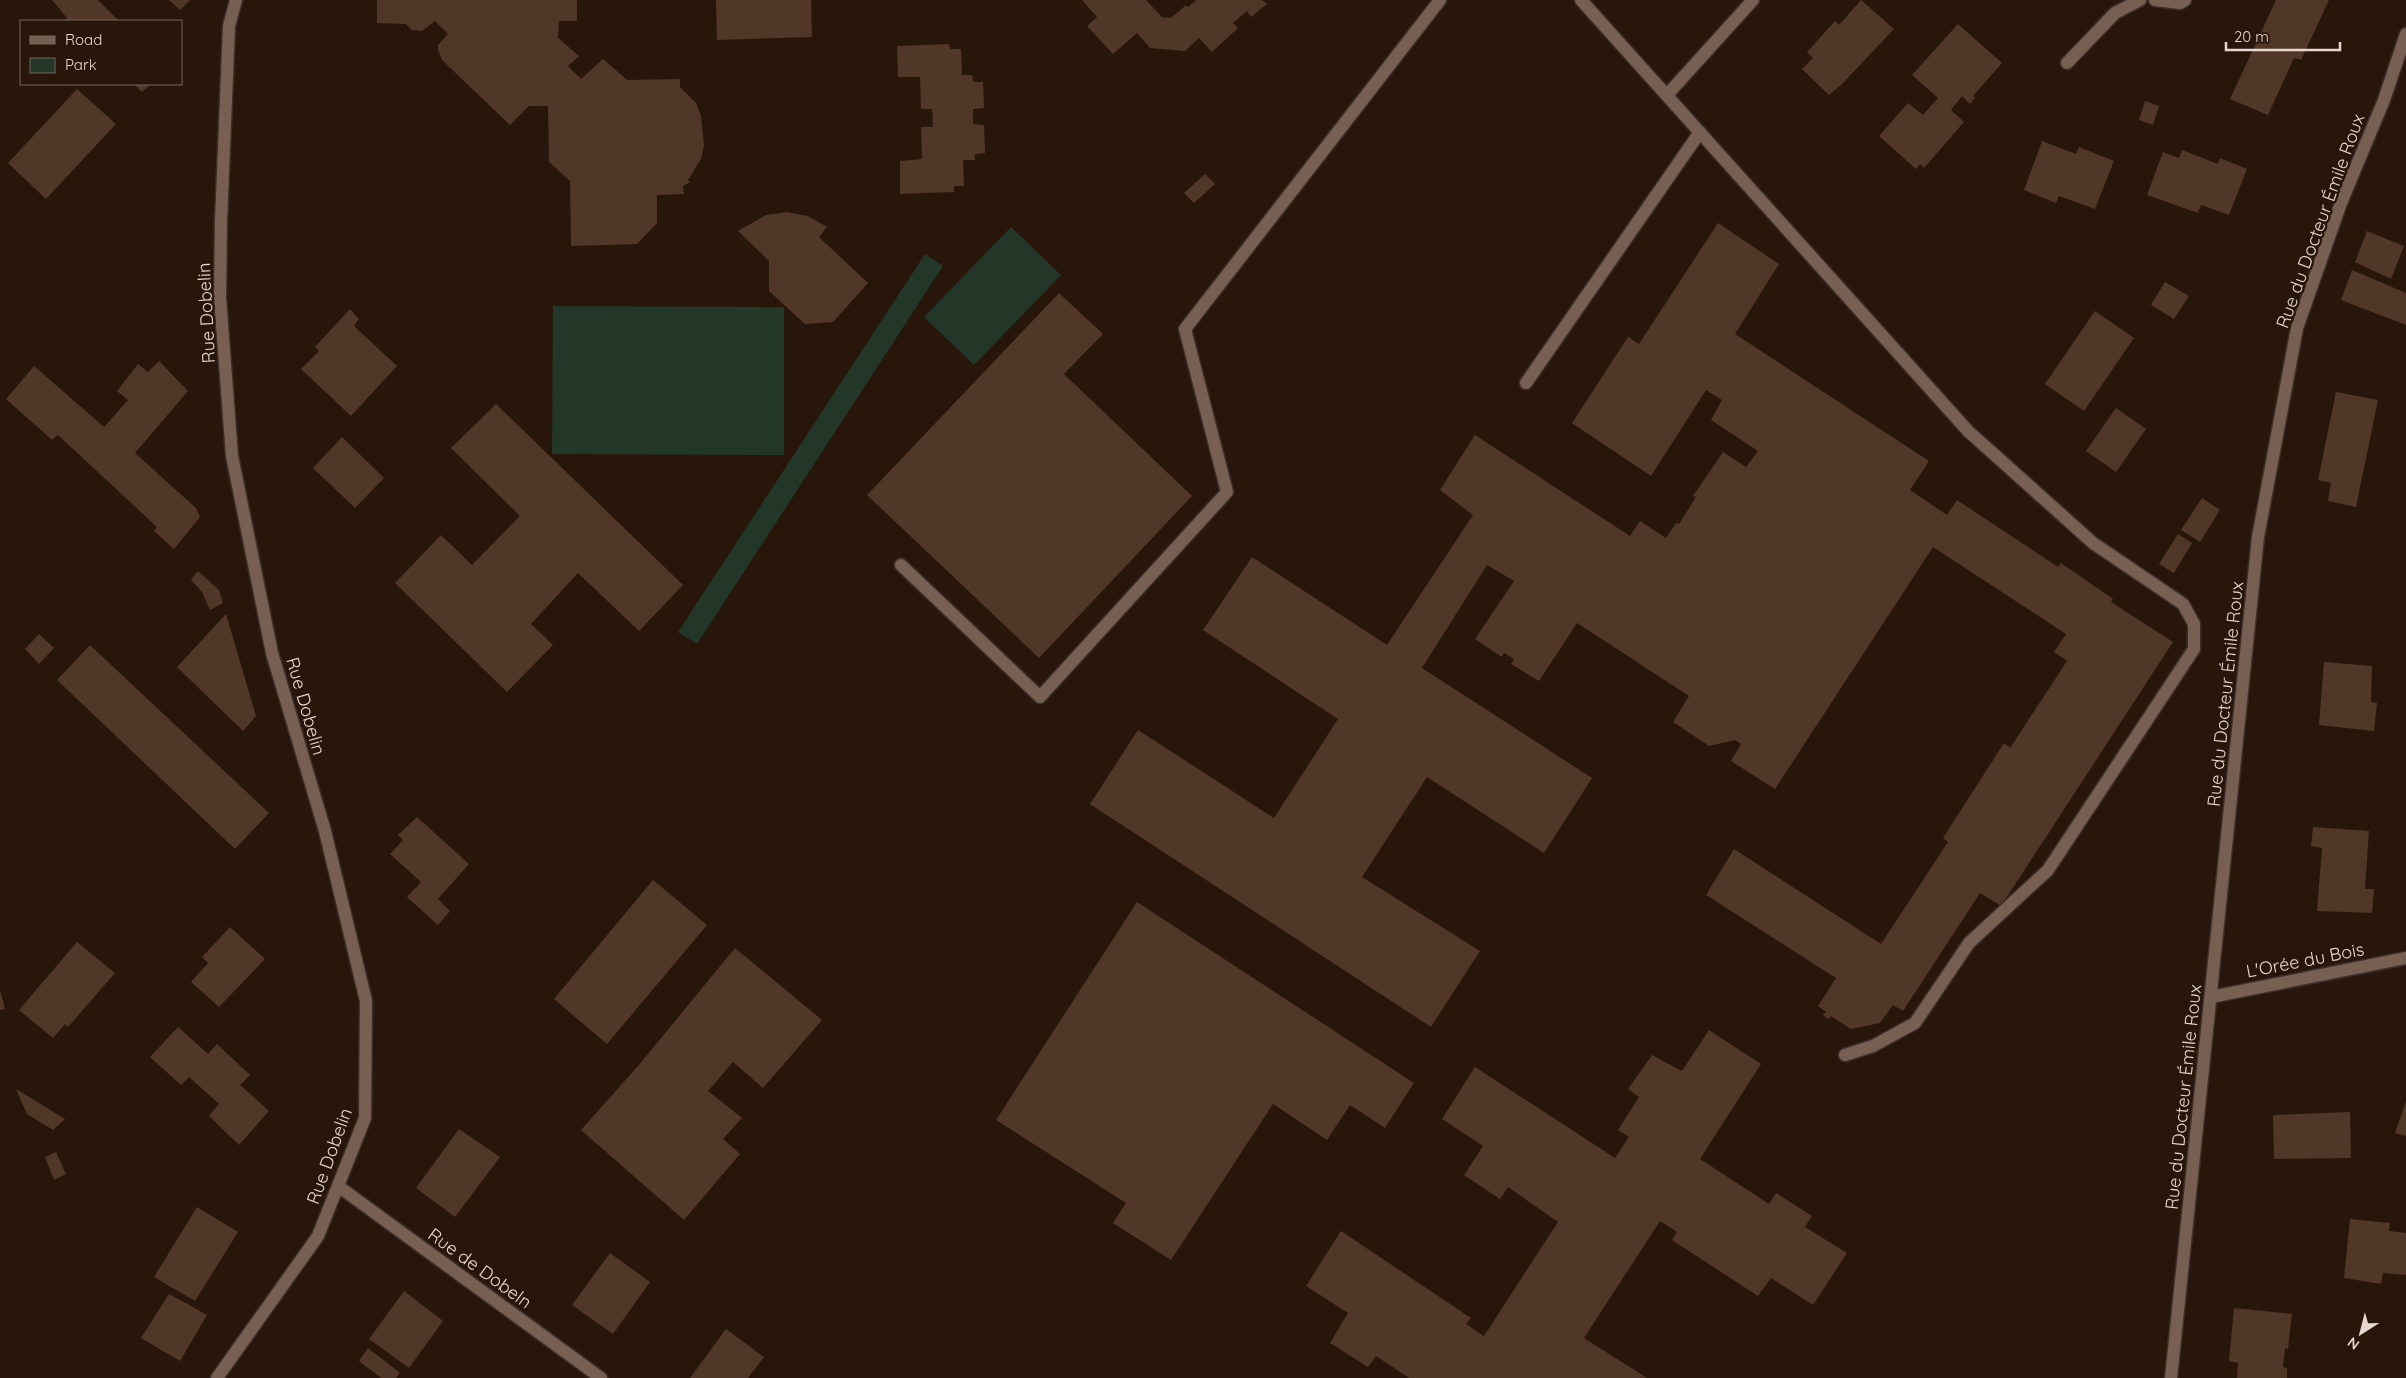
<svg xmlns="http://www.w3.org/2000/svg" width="2406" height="1378" font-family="Quicksand,sans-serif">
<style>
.green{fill:#223727}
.building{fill:#503728}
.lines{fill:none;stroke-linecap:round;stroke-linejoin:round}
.minor-casing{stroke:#3c2e2a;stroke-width:15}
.minor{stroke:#776052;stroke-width:12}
.labels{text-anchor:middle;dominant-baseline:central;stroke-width:5;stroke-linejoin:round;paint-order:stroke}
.street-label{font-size:18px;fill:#e6d8d1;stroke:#29160b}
</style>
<rect width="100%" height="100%" fill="#29160b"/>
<!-- green -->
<path class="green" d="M1011 227 1061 275 974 365 924 317Z
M925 254 943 266 697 644 678 632Z
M553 306 784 307V455L552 454Z"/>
<!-- building -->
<path class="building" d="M52 0H98L119 21H64L67 18Z
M169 0H190L180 10Z
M377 0H577V21H559L558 38 579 56 568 66 581 79 603 59 627 80 680 79V87L696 103 701 116 704 145 701 159 688 180 690 182 683 186 684 194 657 195V223L637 244 571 246 570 181 549 162 548 106H529L510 125 442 60 438 50V45L448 34 435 21 422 31 412 30 406 24 377 23Z
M716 0H811L812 37 717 40Z
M1082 0H1146L1162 17 1171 18 1186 5 1188 7 1196 0H1262L1267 4 1251 17 1247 11 1233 23 1238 28 1212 52 1199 38 1185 51 1150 48 1137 33 1113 54 1087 26 1097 17Z
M1861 0 1894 29 1842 84 1829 95 1802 69 1813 58 1807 52 1835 21 1839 25Z
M2276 0H2329L2301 60 2294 58 2268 115 2230 99Z
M1958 24 2002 63 1973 96 1975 98 1970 104 1962 96 1951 110 1964 122 1924 168 1920 164 1916 169 1879 136 1908 103 1923 115 1938 98 1912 75Z
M949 44 950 49H961L962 75H972L973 82H983L984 108 973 109V124L984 125 985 153 975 154V160H963L964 186H954V192L900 194V161L922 159 921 127H933L932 109H921L920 77H898L897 46Z
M134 84H151L142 92Z
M77 89 116 124 46 199 8 163Z
M2145 101 2159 106 2153 125 2139 120Z
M2042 141 2076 154 2079 147 2114 161 2095 209 2059 196 2056 203 2024 190Z
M2182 150 2218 164 2220 158 2247 169 2229 215 2201 205 2198 213 2147 195 2163 152 2179 158Z
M1205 174 1215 184 1194 203 1184 193Z
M787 212 808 216 827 227 819 237 868 283 833 322 805 324 769 291V261L738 231 766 215Z
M1718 223 1779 264 1735 334 1929 461 1910 490 1947 515 1957 500 2058 567 2061 563 2113 599 2111 602 2173 642 2001 906 1980 893 1903 1011 1893 1005 1880 1023 1851 1029 1831 1016 1828 1019 1823 1015 1826 1012 1818 1006 1836 978 1706 895 1734 849 1881 944 1948 842 1943 838 2004 743 2010 748 2067 661 2054 652 2066 634 1933 547 1775 789 1731 761 1741 744 1735 740 1709 746 1673 722 1689 696 1577 623 1539 681 1511 664 1514 659 1504 653 1502 657 1475 639 1514 581 1487 565 1422 668 1592 778 1544 853 1427 777 1362 877 1480 951 1431 1027 1090 804 1138 730 1274 818 1338 719 1203 630 1252 557 1387 645 1473 515 1440 490 1475 435 1630 536 1640 521 1666 538 1676 523 1679 524 1696 497 1693 496 1723 452 1746 467 1758 451 1711 420 1722 400 1706 390 1651 476 1572 423 1628 337 1639 344Z
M2367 231 2404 246 2391 279 2355 262Z
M2352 270 2406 293V325L2341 300Z
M2165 282 2189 296 2174 319 2151 305Z
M1059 293 1103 334 1064 374 1192 496 1039 658 867 495Z
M350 309 359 319 354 326 397 366 351 416 301 369 319 351 315 347Z
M2095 311 2134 338 2084 411 2045 384Z
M159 361 188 391 135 453 196 508 200 517 174 549 154 531 157 527 58 435 52 440 6 399 34 366 104 427 128 400 117 391 138 364 148 372Z
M2336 392 2378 400 2356 507 2328 501 2331 483 2318 480Z
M496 404 683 585 639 631 578 573 531 624 553 645 507 692 395 583 441 535 472 565 520 516 451 448Z
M2116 408 2146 429 2116 472 2086 451Z
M342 437 384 478 355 508 313 468Z
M2202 498 2220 510 2200 542 2181 530Z
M2178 534 2192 543 2174 573 2159 564Z
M198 571 219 590 223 603 210 610 202 592 191 580Z
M226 614 256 716 243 731 177 667Z
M39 634 54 648 39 664 25 649Z
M90 645 269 813 235 849 57 680Z
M2324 662 2372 666 2371 702 2377 703 2374 731 2319 725Z
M417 817 469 864 438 899 450 911 438 925 407 897 421 882 390 854 403 840 398 835Z
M2313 827 2369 831 2365 889H2374L2372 913 2317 911 2322 848 2311 846Z
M653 880 707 925 607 1044 554 999Z
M1137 902 1414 1083 1385 1128 1350 1105 1327 1140 1273 1104 1171 1260 1113 1223 1126 1203 996 1120Z
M230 927 265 959 219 1007 191 982 208 963 202 957Z
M77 942 115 973 68 1027 65 1024 53 1038 19 1010Z
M735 948 822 1020 763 1088 733 1062 708 1091 742 1118 723 1139 740 1154 684 1220 581 1130 638 1066Z
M0 990 5 1009 0 1010Z
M178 1027 208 1054 217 1044 250 1075 240 1085 269 1111 239 1145 209 1116 219 1104 189 1077 181 1085 150 1057Z
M1709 1030 1761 1064 1700 1159 1769 1204 1776 1193 1812 1216 1805 1227 1847 1253 1813 1305 1771 1278 1758 1296 1672 1240 1677 1232 1660 1221 1584 1338 1647 1378H1409L1376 1356 1368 1367 1330 1343 1348 1313 1306 1286 1341 1231 1471 1318 1466 1324 1484 1336 1558 1222 1508 1187 1500 1199 1464 1175 1483 1146 1442 1119 1475 1067 1615 1158 1629 1137 1618 1130 1639 1097 1628 1089 1652 1055 1682 1071Z
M16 1089 65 1119 53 1130 27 1114Z
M2406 1101V1136L2395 1133Z
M2350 1112 2351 1158 2274 1159 2273 1115Z
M459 1129 500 1157 455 1217 416 1188Z
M56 1152 66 1174 54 1180 45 1157Z
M197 1207 238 1232 195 1301 154 1277Z
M2350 1219 2390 1223 2389 1231 2406 1233V1275L2383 1273 2381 1284 2344 1278Z
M610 1253 650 1282 613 1334 572 1305Z
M404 1291 443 1321 409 1368 369 1339Z
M169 1294 207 1315 180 1361 141 1338Z
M2234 1308 2292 1314 2288 1349 2285 1348 2283 1367 2287 1368V1378H2237L2238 1363 2229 1361Z
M726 1329 764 1357 748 1378H690Z
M368 1348 400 1373 396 1378H381L359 1361Z"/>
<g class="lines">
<!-- minor casing -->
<g class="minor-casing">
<path id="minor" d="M1581 0 1968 431 2093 543 2183 604 2194 624V649L2048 870 1969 943 1915 1023 1873 1046 1845 1055
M2155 0 2180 3 2185 0
M2067 63 2115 13 2140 0
M1667 95 1753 0
M1526 383 1700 132
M901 565 1040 697 1227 492 1185 329 1440 0
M2211 997 2406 958
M338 1186 601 1378
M217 1378 318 1236 365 1118 366 1001 325 831 272 653 232 456 220 298 221 221 229 26 236 0
M2171 1378 2258 537 2297 328 2341 203 2384 100 2406 34"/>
</g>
<!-- minor -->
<use href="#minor" class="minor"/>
</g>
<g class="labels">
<!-- street labels -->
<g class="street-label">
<text transform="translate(2320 221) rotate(-70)">Rue du Docteur Émile Roux</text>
<text transform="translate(206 313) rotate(-93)">Rue Dobelin</text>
<text transform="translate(2225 694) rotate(-84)">Rue du Docteur Émile Roux</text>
<text transform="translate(306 706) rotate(74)">Rue Dobelin</text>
<text transform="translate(2305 960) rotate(-11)">L'Orée du Bois</text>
<text transform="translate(2183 1097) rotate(-84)">Rue du Docteur Émile Roux</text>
<text transform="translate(329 1156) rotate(-70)">Rue Dobelin</text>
<text transform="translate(480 1268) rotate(36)">Rue de Dobeln</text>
</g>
</g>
<!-- legend -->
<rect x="20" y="20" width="162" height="65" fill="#29160b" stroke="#75645a"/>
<rect x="30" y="36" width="25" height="8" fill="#776052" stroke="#75645a"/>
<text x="65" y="45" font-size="15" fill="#e6d8d1">Road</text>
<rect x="30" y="58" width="25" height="15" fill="#223727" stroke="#75645a"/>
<text x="65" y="70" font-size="15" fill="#e6d8d1">Park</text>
<!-- north arrow -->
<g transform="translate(2361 1333) rotate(216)" stroke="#29160b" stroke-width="4" paint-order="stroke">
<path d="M0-4L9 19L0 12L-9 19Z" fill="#e6d8d1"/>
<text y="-8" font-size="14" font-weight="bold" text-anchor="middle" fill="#e6d8d1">N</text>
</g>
<!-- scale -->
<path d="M2226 42v8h114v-8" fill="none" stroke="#e6d8d1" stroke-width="2.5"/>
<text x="2234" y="42" font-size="15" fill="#e6d8d1" stroke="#29160b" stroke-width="4" paint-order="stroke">20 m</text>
</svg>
